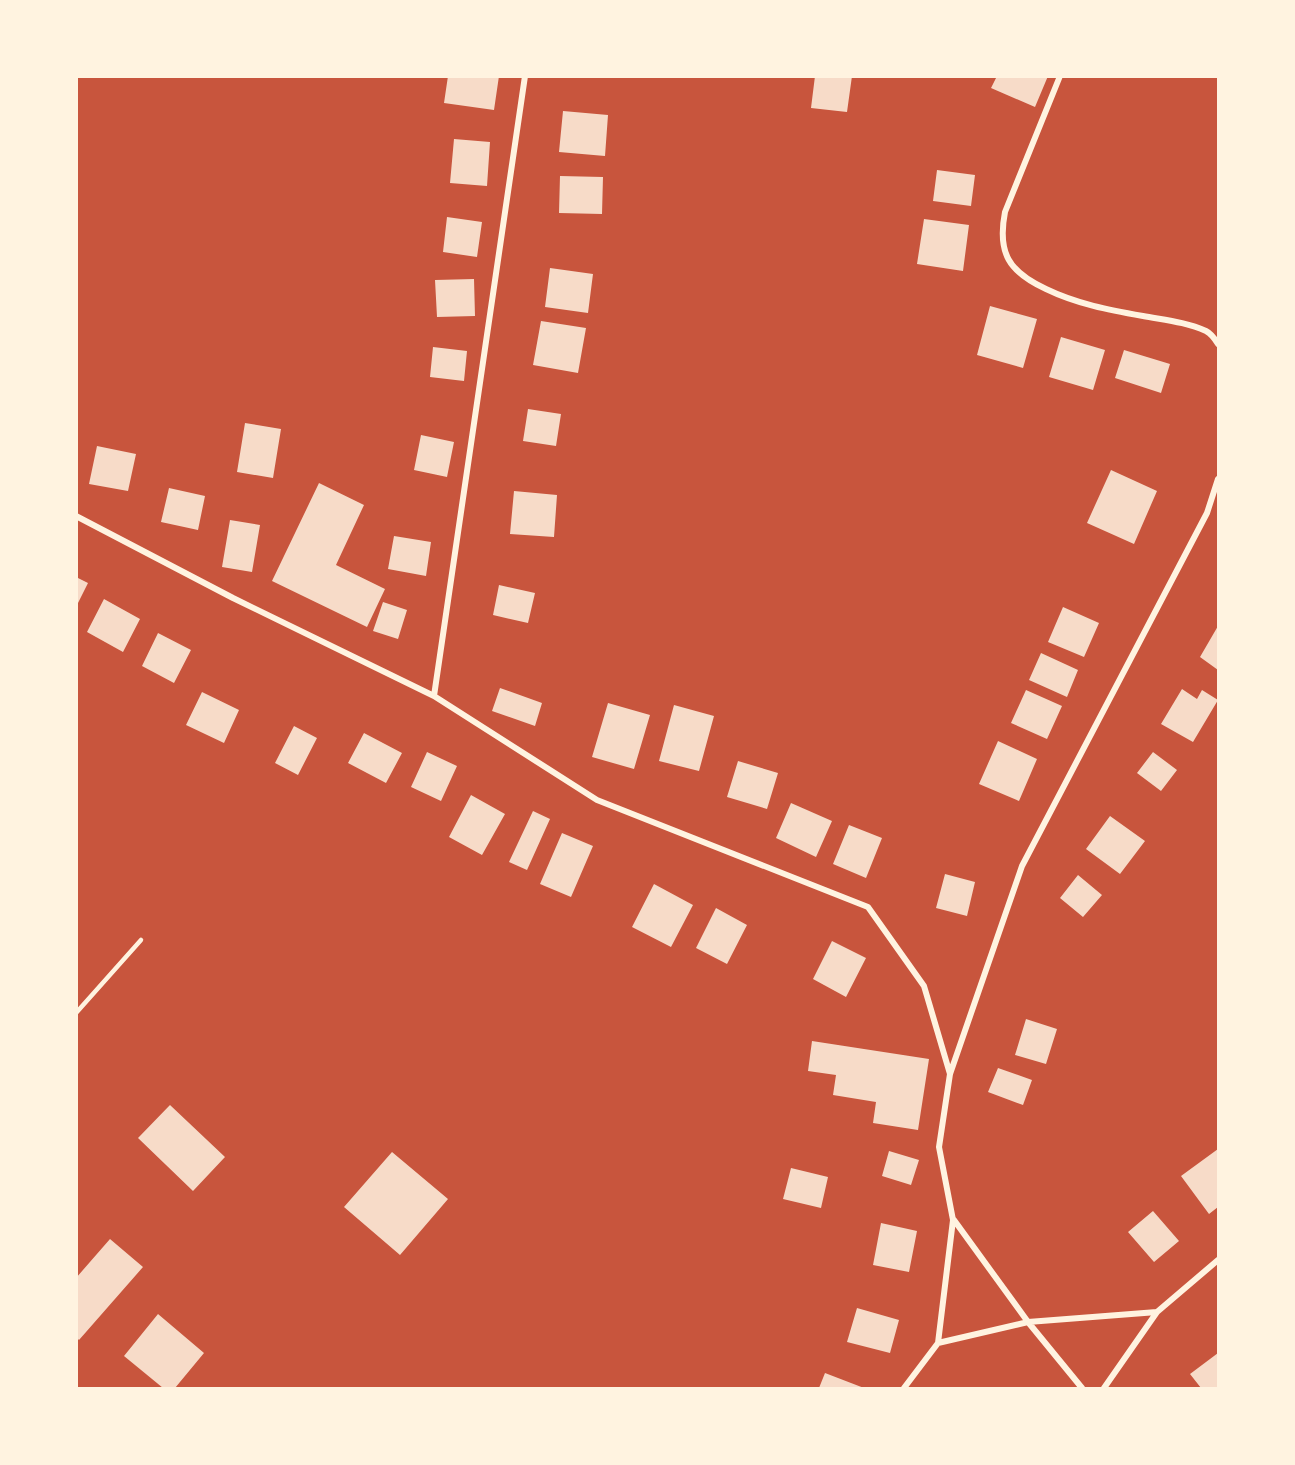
<svg xmlns="http://www.w3.org/2000/svg" width="1295" height="1465" font-family="Helvetica,sans-serif">
<style>
.building{fill:#f7dbc8}
.lines{fill:none;stroke-linecap:round;stroke-linejoin:round}
.service{stroke:#fff3e0;stroke-width:4.5}
.minor{stroke:#fff3e0;stroke-width:6}
</style>
<rect width="100%" height="100%" fill="#c8553d"/>
<!-- building -->
<path class="building" d="M448 76H499L494 110 444 103Z
M815 76H852L847 112 811 108Z
M997 76H1048L1035 107 991 88Z
M563 111 608 115 605 156 559 152Z
M454 139 490 142 487 186 450 183Z
M937 170 975 175 971 206 933 201Z
M560 176 603 177 602 214 559 213Z
M447 217 482 222 477 257 443 252Z
M924 219 969 225 963 271 917 264Z
M550 268 593 274 588 313 545 307Z
M474 279 475 316 437 317 435 280Z
M990 306 1037 319 1023 368 977 355Z
M541 321 586 328 578 373 533 365Z
M1061 337 1105 350 1093 390 1049 377Z
M433 347 467 351 464 381 430 377Z
M1124 350 1170 364 1161 393 1115 378Z
M528 409 561 414 556 446 523 441Z
M245 423 281 429 273 478 237 472Z
M421 435 454 442 447 477 414 470Z
M97 446 136 454 128 491 89 484Z
M1111 470 1157 491 1134 544 1087 523Z
M319 483 364 505 336 565 385 589 367 627 272 581Z
M169 488 205 496 198 530 161 522Z
M514 491 557 495 554 537 510 534Z
M230 520 260 525 252 572 222 567Z
M394 536 431 542 426 576 388 569Z
M76 577 88 583 76 607Z
M499 585 535 593 528 623 493 615Z
M104 599 140 619 123 652 87 632Z
M383 602 407 610 398 639 373 631Z
M1063 607 1099 623 1084 657 1048 642Z
M1218 626V670L1200 657Z
M158 633 191 650 174 683 142 666Z
M1041 653 1078 670 1067 697 1029 680Z
M500 688 542 703 535 726 492 711Z
M1182 689 1197 699 1202 690 1218 700 1193 742 1161 724Z
M1026 690 1062 706 1047 739 1011 723Z
M202 692 239 710 224 743 186 725Z
M608 703 650 715 634 769 592 757Z
M674 705 714 716 699 771 659 761Z
M294 726 317 738 298 775 275 763Z
M364 733 402 753 386 783 348 763Z
M998 741 1037 759 1019 801 979 784Z
M427 752 457 766 441 801 411 787Z
M1153 752 1177 770 1161 791 1137 773Z
M738 761 778 773 767 809 727 797Z
M471 795 505 814 482 855 449 837Z
M791 803 832 821 816 857 776 838Z
M533 811 550 819 527 870 509 862Z
M1110 816 1145 841 1120 874 1086 849Z
M849 825 882 838 866 878 833 864Z
M562 833 593 846 571 897 540 884Z
M945 874 975 882 967 916 936 908Z
M1078 875 1102 895 1083 917 1060 898Z
M654 884 693 905 671 947 632 927Z
M716 908 747 925 727 964 696 948Z
M832 941 866 958 846 997 813 979Z
M1026 1019 1057 1029 1046 1064 1015 1055Z
M812 1041 929 1059 918 1130 873 1123 876 1102 833 1095 836 1075 808 1071Z
M998 1068 1032 1080 1023 1105 988 1092Z
M170 1105 225 1157 193 1191 138 1138Z
M1218 1149V1207L1209 1214 1181 1176Z
M889 1151 919 1160 911 1185 882 1176Z
M392 1152 448 1199 400 1255 344 1207Z
M791 1168 828 1177 821 1208 783 1199Z
M1153 1211 1179 1241 1154 1262 1128 1232Z
M881 1223 917 1231 909 1272 873 1265Z
M110 1239 143 1267 79 1340 76 1337V1278Z
M857 1308 899 1320 890 1353 847 1342Z
M158 1314 204 1353 175 1388H163L124 1356Z
M1218 1353V1388H1201L1190 1374Z
M825 1373 864 1388H819Z"/>
<g class="lines">
<!-- service -->
<path class="service" d="M76 1013 141 940"/>
<!-- minor -->
<path class="minor" d="M1060 76 1005 212C997 253 1009 272 1046 289 1077 304 1109 310 1143 316 1164 320 1186 322 1206 331 1212 334 1215 339 1218 344
M76 516 233 598 434 696 597 800 868 907 924 986 950 1074
M434 696 525 76
M954 1220 1028 1322 1082 1388
M938 1343 1028 1322 1157 1312 1218 1260
M904 1388 938 1343 953 1220 939 1147 950 1074 1022 866 1207 513 1218 479
M1104 1388 1157 1312"/>
</g>
<!-- border -->
<rect width="1295" height="1465" fill="none" stroke="#fff3e0" stroke-width="156"/>
</svg>
